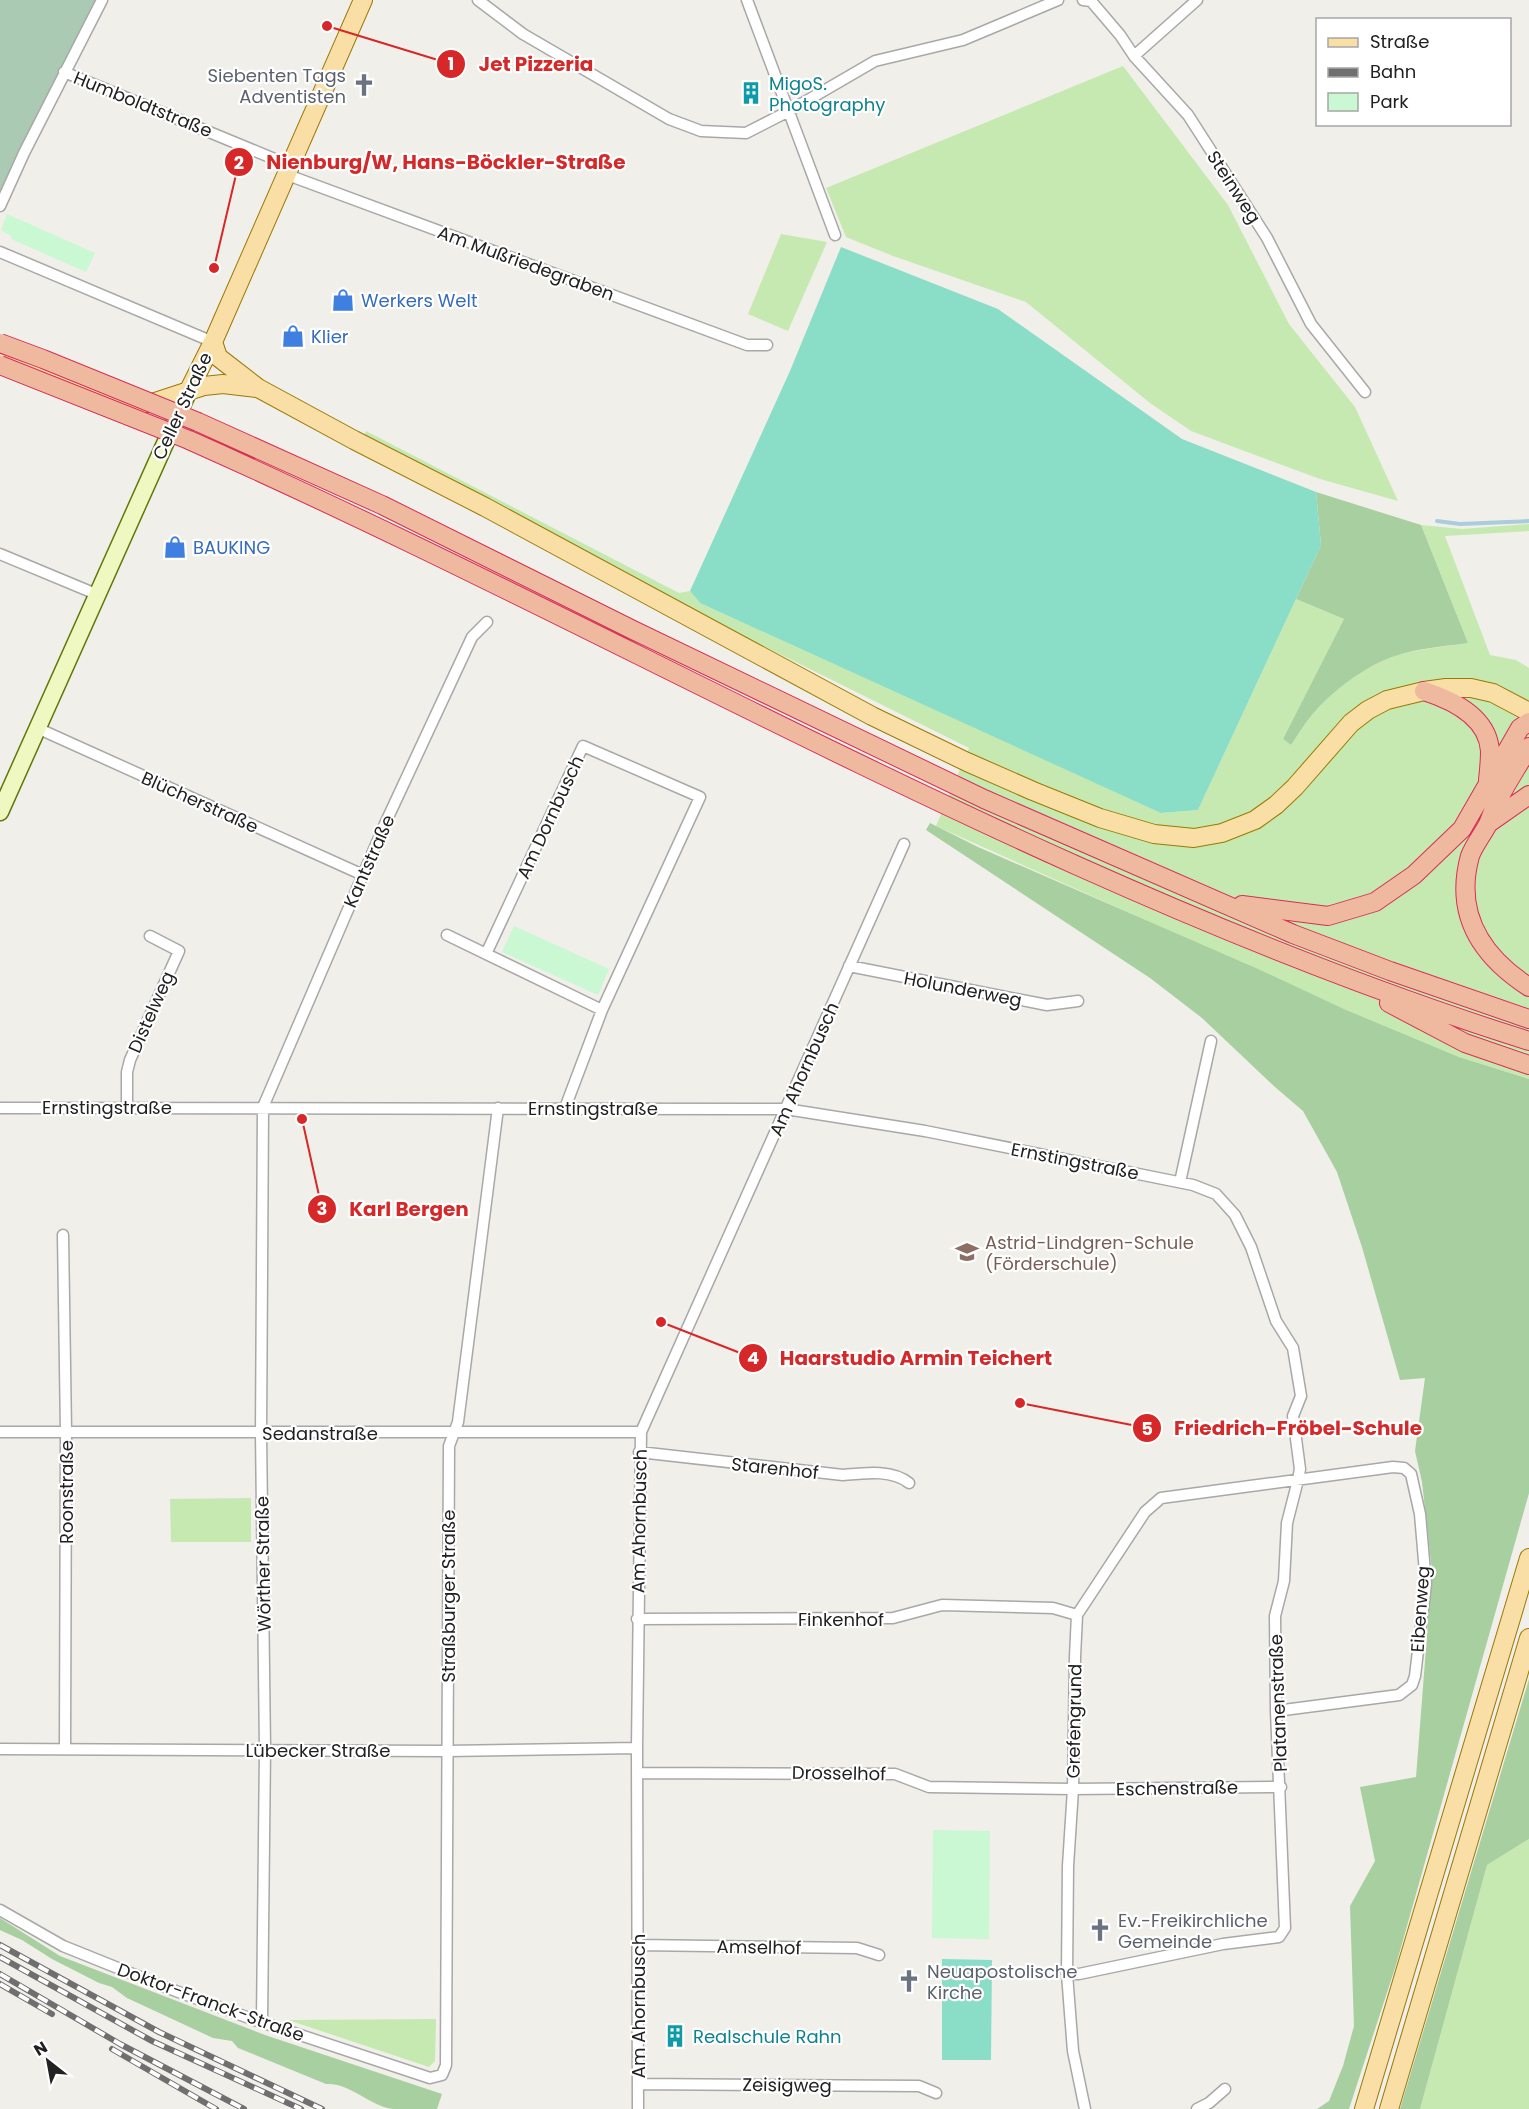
<svg xmlns="http://www.w3.org/2000/svg" width="1529" height="2109" font-family="Poppins,sans-serif">
<style>
.grass{fill:#c6e9b1}
.forest{fill:#a8cf9f}
.cemetery{fill:#aacab3}
.park{fill:#c9f8d2}
.pitch{fill:#8addc6}
.lines{fill:none;stroke-linecap:round;stroke-linejoin:round}
.stream{stroke:#abccdd;stroke-width:4}
.minor-casing{stroke:#a8a8a8;stroke-width:13}
.secondary-casing{stroke:#607809;stroke-width:19}
.primary-casing{stroke:#9a7905;stroke-width:20}
.trunk-casing{stroke:#d62f55;stroke-width:20}
.minor{stroke:#fff;stroke-width:10}
.secondary{stroke:#eff8c0;stroke-width:16}
.primary{stroke:#f9dea6;stroke-width:18}
.trunk{stroke:#efb9a0;stroke-width:18}
.rail-casing{stroke:#6f6f6f;stroke-width:6}
.rail{stroke:#fff;stroke-width:4;stroke-dasharray:11;stroke-linecap:butt}
.trunk-bridge-casing{stroke:#d62f55;stroke-width:20;stroke-linecap:butt}
.trunk-bridge{stroke:#efb9a0;stroke-width:18}
.labels{text-anchor:middle;dominant-baseline:central;stroke-width:4.5;stroke-linejoin:round;paint-order:stroke}
.worship-label{font-size:18px;fill:#5b616d;stroke:#fff;text-anchor:start}
.culture-label{font-size:18px;fill:#0d838f;stroke:#fff;text-anchor:start}
.street-label{font-size:18px;fill:#212121;stroke:#fff}
.shop-label{font-size:18px;fill:#366cbe;stroke:#fff;text-anchor:start}
.education-label{font-size:18px;fill:#785e54;stroke:#fff;text-anchor:start}
.leader{fill:none;stroke:#d62828;stroke-width:2}
.callout-dot{fill:#d62828;stroke:#fff;stroke-width:2}
.mark-label{font-size:18px;text-anchor:middle;font-weight:bold;fill:#fff}
.callout-label{font-size:20px;text-anchor:middle;font-weight:bold;fill:#d62828;stroke:#fff;stroke-width:4.5;stroke-linejoin:round;paint-order:stroke}
</style>
<rect width="100%" height="100%" fill="#f1efe9"/>
<!-- grass -->
<path class="grass" d="M1123 66 1228 205 1289 324 1355 407 1398 501 1320 479 1191 431 1150 403 1026 302 893 256 846 237 826 188Z
M781 234 827 242 788 331 748 314Z
M366 431 679 593 690 591 700 603 1162 813 1198 810 1296 599 1344 619 1283 739 1291 745C1298 735 1304 724 1312 715 1330 693 1357 673 1382 661 1406 650 1441 647 1468 643L1421 525 1462 529 1529 524V531L1445 536 1490 655 1516 660 1529 668V1079L1459 1057 1344 1009 936 826 969 748 681 605 363 437Z
M251 1498V1542H171L170 1499Z
M1529 1839V2109H1420L1487 1865Z
M436 2019 435 2061 429 2067 288 2020Z"/>
<!-- forest -->
<path class="forest" d="M1316 492 1421 525 1468 643C1440 647 1408 649 1382 661 1357 673 1330 693 1312 715 1304 724 1298 735 1291 745L1283 739 1344 619 1296 599 1321 545Z
M930 823 978 847 1258 969 1344 1009 1459 1057 1529 1079V1493L1396 1965 1349 2109H1317L1329 2101 1343 2066 1354 2026 1350 1906 1375 1861 1360 1787 1416 1777 1432 1571 1422 1482 1415 1451 1425 1378 1400 1380 1362 1247 1337 1172 1303 1111 1275 1087 1202 1018 1150 978 926 830Z
M1529 1679V1839L1487 1865 1420 2109H1400Z
M0 1918 60 1956 265 2035 442 2094 437 2109C423 2109 407 2109 393 2109 370 2106 349 2082 326 2084L238 2048 232 2041 213 2038 127 1998 112 1987 99 1983 52 1959 22 1940 2 1931 0 1930Z"/>
<!-- cemetery -->
<path class="cemetery" d="M0 0H96L0 191Z"/>
<!-- park -->
<path class="park" d="M7 214 95 253 86 272 11 239V236L1 230Z
M514 926 609 969 598 995 502 952Z
M933 1830 990 1831 989 1939 932 1938Z"/>
<!-- pitch -->
<path class="pitch" d="M841 247 998 309 1182 439 1316 492 1321 545 1198 810 1161 813 700 603 690 591 790 371Z
M942 1959 992 1960 991 2060H942Z"/>
<g class="lines">
<!-- stream -->
<path class="stream" d="M1437 521 1460 524 1529 521"/>
<!-- minor casing -->
<g class="minor-casing">
<path id="minor" d="M478 0 523 34 669 119 701 131 746 133 789 111 875 61 963 40 1058 0
M747 0 835 235
M1083 0 1091 1 1120 35 1134 56 1188 115 1267 238 1311 324 1365 392
M1134 56 1197 0
M64 72 289 165
M285 174 747 345H767
M0 206 24 153 102 0
M0 252 213 342
M0 554 96 594
M37 728 363 875
M447 935 602 1010
M486 954 583 746 700 797 602 1010 565 1108
M849 966 1047 1005 1078 1001
M127 1107V1072L130 1060 179 951 150 936
M0 1108 786 1109 925 1131 1193 1185 1216 1194 1235 1215 1251 1247 1276 1321 1293 1348 1301 1396 1293 1416 1300 1469 1298 1480 1287 1523 1284 1581 1275 1616 1276 1711 1285 1928 1279 1937 1223 1944 1079 1974H1067
M1180 1182 1211 1041
M63 1235 66 1432 65 1748
M0 1432H641
M639 1452 843 1475C864 1473 892 1469 909 1483
M637 1619 893 1618 942 1605 1053 1608 1077 1615
M0 1749 447 1751 637 1748
M638 1773 895 1774 929 1787 1073 1789 1281 1787
M0 1910 63 1946 165 1987 249 2018 430 2078 442 2075 446 2065 449 1446 458 1422 498 1108
M638 1945 857 1948 879 1955
M262 2022 265 1749 261 1433 263 1107 384 826 472 637 487 622
M638 2084 919 2086 936 2093
M638 2109 637 1748 641 1432 904 844
M1085 2109 1073 2051 1067 1974 1068 1866 1073 1789 1075 1657 1077 1615 1145 1512 1161 1498 1393 1467 1404 1468 1411 1474 1420 1514 1426 1584 1415 1676 1412 1685 1399 1695 1276 1711
M1197 2109 1209 2103 1225 2089"/>
</g>
<!-- secondary casing -->
<g class="secondary-casing">
<path id="secondary" d="M0 812 189 390"/>
</g>
<!-- primary casing -->
<g class="primary-casing">
<path id="primary" d="M213 342 218 357 258 388 354 440 485 507 872 716 967 762 1033 791 1100 818 1154 834 1194 838 1222 833 1255 820 1276 805 1295 787 1351 723 1368 710 1387 700 1424 691 1446 688H1471L1493 693 1529 712
M0 354 103 393 143 403H152L204 386 223 384 257 388
M189 390 213 342 363 0
M1364 2109 1529 1558
M1389 2109 1529 1638"/>
</g>
<!-- trunk casing -->
<g class="trunk-casing">
<path id="trunk" d="M198 422 382 505 633 630 984 799 1293 934 1390 971 1529 1019
M189 440C636 639 1060 893 1529 1041
M1424 691C1452 700 1488 717 1490 751 1490 761 1489 771 1488 780
M1529 747C1519 764 1508 781 1499 798 1494 806 1492 815 1488 824 1483 834 1474 845 1470 856 1454 914 1481 956 1529 987
M1489 823 1529 795
M1242 905 1328 916 1375 902 1414 875 1462 829 1520 728 1529 722
M1389 1003 1465 1043 1529 1065"/>
</g>
<!-- minor -->
<use href="#minor" class="minor"/>
<!-- secondary -->
<use href="#secondary" class="secondary"/>
<!-- primary -->
<use href="#primary" class="primary"/>
<!-- trunk -->
<use href="#trunk" class="trunk"/>
<!-- rail casing -->
<g class="rail-casing">
<path id="rail" d="M0 1945 159 2032 322 2109
M0 1957 152 2041 301 2109
M0 1974 120 2044 244 2109
M0 1984 52 2014
M112 2049 216 2109"/>
</g>
<!-- rail -->
<use href="#rail" class="rail"/>
<!-- trunk-bridge casing -->
<g class="trunk-bridge-casing">
<path id="trunk-bridge" d="M0 343 43 359 198 422
M0 365 189 440"/>
</g>
<!-- trunk-bridge -->
<use href="#trunk-bridge" class="trunk-bridge"/>
</g>
<!-- icons -->
<defs>
<g id="church-bare" transform="scale(1.8)"><path d="M-1.2-6h2.4v3.5h3.3v2.4h-3.3V6h-2.4V-.1h-3.3v-2.4h3.3Z" fill="#6b7280" stroke="#fff" stroke-width="2.5" paint-order="stroke"/></g>
<g id="building-bare" transform="scale(1.8)"><path d="M-4-6H4V6H1V3H-1V6H-4ZM-2.5-4.3h1.7v1.8h-1.7ZM.8-4.3h1.7v1.8H.8ZM-2.5-1h1.7V.8h-1.7ZM.8-1h1.7V.8H.8Z" fill="#0f9aa8" stroke="#fff" stroke-width="2.5" paint-order="stroke"/></g>
<g id="shop-bare" transform="scale(1.8)"><path d="M-5-2.5h2.3a2.7 3.5 0 0 1 5.4 0H5L5.5 6h-11ZM-1.5-2.5h3a1.5 2.3 0 0 0-3 0Z" fill="#3f7fe0" stroke="#fff" stroke-width="2.5" paint-order="stroke"/></g>
<g id="school-bare" transform="scale(1.8)"><path d="M0-5L7-2L0 1L-7-2ZM-4 1L0 2.5L4 1V4Q0 6-4 4Z" fill="#8d6e63" stroke="#fff" stroke-width="2.5" paint-order="stroke"/></g>
</defs>
<g fill-rule="evenodd">
<use href="#church-bare" x="364" y="85"/>
<use href="#building-bare" x="751" y="93"/>
<use href="#shop-bare" x="343" y="300"/>
<use href="#shop-bare" x="293" y="336"/>
<use href="#shop-bare" x="175" y="547"/>
<use href="#school-bare" x="967" y="1252"/>
<use href="#church-bare" x="1100" y="1930"/>
<use href="#church-bare" x="909" y="1981"/>
<use href="#building-bare" x="675" y="2036"/>
</g>
<g class="labels">
<!-- worship labels -->
<g class="worship-label">
<text x="346" y="75" text-anchor="end">Siebenten Tags<tspan x="346" dy="21">Adventisten</tspan></text>
<text x="1118" y="1920">Ev.-Freikirchliche<tspan x="1118" dy="21">Gemeinde</tspan></text>
<text x="927" y="1971">Neuapostolische<tspan x="927" dy="21">Kirche</tspan></text>
</g>
<!-- culture labels -->
<g class="culture-label">
<text x="769" y="83">MigoS.<tspan x="769" dy="21">Photography</tspan></text>
<text x="693" y="2036">Realschule Rahn</text>
</g>
<!-- street labels -->
<g class="street-label">
<text transform="translate(143 104) rotate(22)">Humboldtstraße</text>
<text transform="translate(1234 187) rotate(57)">Steinweg</text>
<text transform="translate(526 263) rotate(20)">Am Mußriedegraben</text>
<text transform="translate(182 406) rotate(-65)">Celler Straße</text>
<text transform="translate(200 802) rotate(24)">Blücherstraße</text>
<text transform="translate(550 817) rotate(-65)">Am Dornbusch</text>
<text transform="translate(369 861) rotate(-66)">Kantstraße</text>
<text transform="translate(963 989) rotate(11)">Holunderweg</text>
<text transform="translate(151 1012) rotate(-66)">Distelweg</text>
<text transform="translate(804 1069) rotate(-66)">Am Ahornbusch</text>
<text x="107" y="1107">Ernstingstraße</text>
<text x="593" y="1108">Ernstingstraße</text>
<text transform="translate(1075 1161) rotate(11)">Ernstingstraße</text>
<text x="320" y="1433">Sedanstraße</text>
<text transform="translate(775 1468) rotate(6)">Starenhof</text>
<text transform="translate(66 1492) rotate(-90)">Roonstraße</text>
<text transform="translate(639 1521) rotate(-89)">Am Ahornbusch</text>
<text transform="translate(263 1564) rotate(-91)">Wörther Straße</text>
<text transform="translate(448 1596) rotate(-90)">Straßburger Straße</text>
<text transform="translate(1420 1609) rotate(-86)">Eibenweg</text>
<text x="841" y="1619">Finkenhof</text>
<text transform="translate(1278 1703) rotate(-92)">Platanenstraße</text>
<text transform="translate(1074 1721) rotate(-89)">Grefengrund</text>
<text x="318" y="1750">Lübecker Straße</text>
<text transform="translate(839 1773) rotate(1)">Drosselhof</text>
<text transform="translate(1177 1788) rotate(-1)">Eschenstraße</text>
<text transform="translate(759 1947) rotate(1)">Amselhof</text>
<text transform="translate(211 2002) rotate(20)">Doktor-Franck-Straße</text>
<text transform="translate(638 2006) rotate(-90)">Am Ahornbusch</text>
<text transform="translate(787 2085) rotate(1)">Zeisigweg</text>
</g>
<!-- shop labels -->
<g class="shop-label">
<text x="361" y="300">Werkers Welt</text>
<text x="311" y="336">Klier</text>
<text x="193" y="547">BAUKING</text>
</g>
<!-- education labels -->
<g class="education-label">
<text x="985" y="1242">Astrid-Lindgren-Schule<tspan x="985" dy="21">(Förderschule)</tspan></text>
</g>
</g>
<!-- callouts -->
<path class="leader" d="M327 26L451 64M214 268L239 162M302 1119L322 1209M661 1322L753 1358M1020 1403L1147 1428"/>
<g class="callout-dot">
<circle cx="327" cy="26" r="6"/>
<circle cx="214" cy="268" r="6"/>
<circle cx="302" cy="1119" r="6"/>
<circle cx="661" cy="1322" r="6"/>
<circle cx="1020" cy="1403" r="6"/>
<circle cx="451" cy="64" r="15"/>
<circle cx="239" cy="162" r="15"/>
<circle cx="322" cy="1209" r="15"/>
<circle cx="753" cy="1358" r="15"/>
<circle cx="1147" cy="1428" r="15"/>
</g>
<g class="mark-label">
<text x="451" y="70">1</text>
<text x="239" y="169">2</text>
<text x="322" y="1215">3</text>
<text x="753" y="1364">4</text>
<text x="1147" y="1435">5</text>
</g>
<g class="callout-label">
<text x="536" y="71">Jet Pizzeria</text>
<text x="446" y="169">Nienburg/W, Hans-Böckler-Straße</text>
<text x="409" y="1216">Karl Bergen</text>
<text x="916" y="1365">Haarstudio Armin Teichert</text>
<text x="1298" y="1435">Friedrich-Fröbel-Schule</text>
</g>
<!-- legend -->
<rect x="1316" y="18" width="195" height="108" fill="#ffffff" stroke="#a6a6a6" stroke-width="1.5"/>
<rect x="1328" y="38" width="30" height="9" fill="#f9dea6" stroke="#a6a6a6" stroke-width="1.5"/>
<text x="1370" y="48" font-size="18" fill="#212121">Straße</text>
<rect x="1328" y="68" width="30" height="9" fill="#6f6f6f" stroke="#a6a6a6" stroke-width="1.5"/>
<text x="1370" y="78" font-size="18" fill="#212121">Bahn</text>
<rect x="1328" y="93" width="30" height="18" fill="#c9f8d2" stroke="#a6a6a6" stroke-width="1.5"/>
<text x="1370" y="108" font-size="18" fill="#212121">Park</text>
<!-- north arrow -->
<g transform="translate(48 2061) rotate(329)" stroke="#ffffff" stroke-width="4.5" paint-order="stroke">
<path d="M0-4.5L10 22L0 15L-10 22Z" fill="#212121"/>
<text y="-9" font-size="16" font-weight="bold" text-anchor="middle" fill="#212121">N</text>
</g>
</svg>
